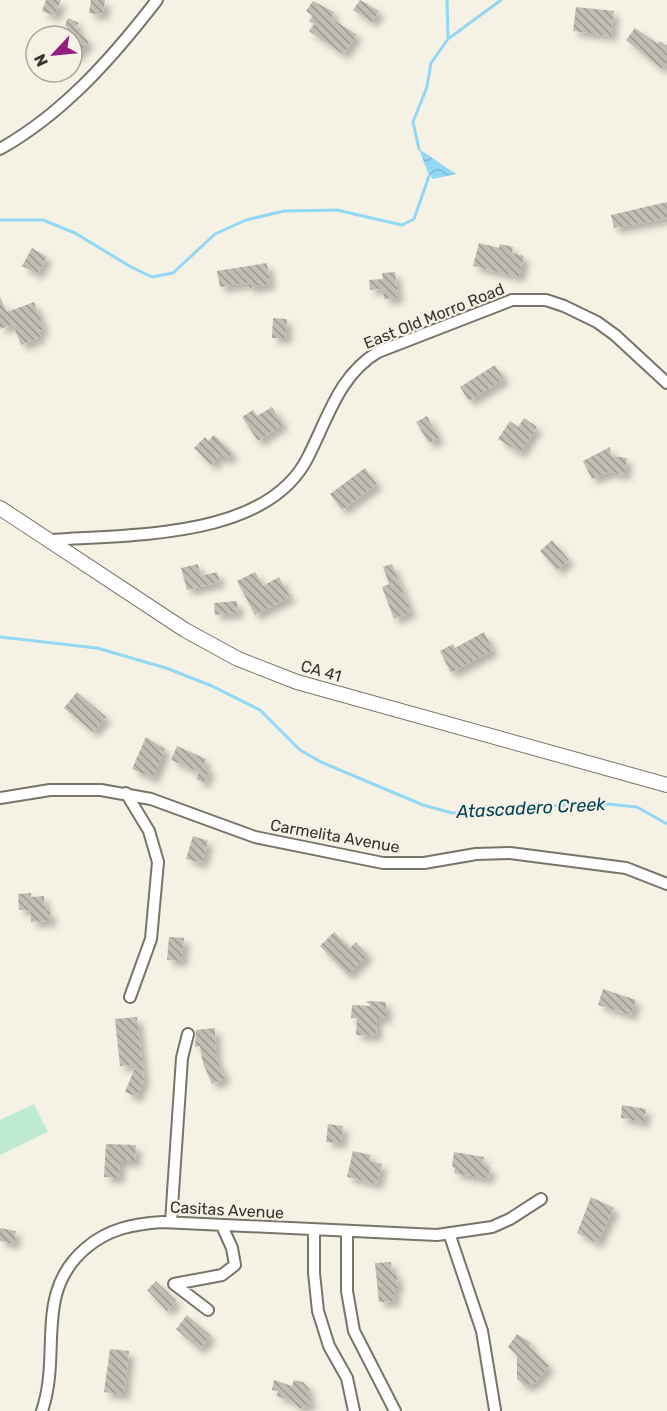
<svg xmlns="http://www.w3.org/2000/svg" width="667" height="1411" font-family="Rubik,sans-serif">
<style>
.grass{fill:#bfebd4}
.water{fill:url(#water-waves)}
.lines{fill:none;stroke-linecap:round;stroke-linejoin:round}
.stream{stroke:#92d8f4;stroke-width:3}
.building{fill:url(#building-back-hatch);filter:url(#shadow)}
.minor-casing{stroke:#777469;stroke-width:14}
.major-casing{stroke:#777469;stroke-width:16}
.minor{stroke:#fff;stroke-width:10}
.major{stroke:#fff;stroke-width:14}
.labels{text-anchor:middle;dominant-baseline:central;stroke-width:4.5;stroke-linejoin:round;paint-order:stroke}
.street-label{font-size:16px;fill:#373530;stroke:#f5f1e4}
.water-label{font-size:18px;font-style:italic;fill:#034355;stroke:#f5f1e4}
</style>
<defs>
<pattern id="water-waves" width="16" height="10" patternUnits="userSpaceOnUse" patternTransform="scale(1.5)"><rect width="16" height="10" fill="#92d8f4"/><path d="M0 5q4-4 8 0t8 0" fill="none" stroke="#7ebad2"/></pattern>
<pattern id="building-back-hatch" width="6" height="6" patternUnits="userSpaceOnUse" patternTransform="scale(1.5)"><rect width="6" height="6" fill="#c1bdb2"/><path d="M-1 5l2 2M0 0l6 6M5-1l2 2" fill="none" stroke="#9e9a91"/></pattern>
<filter id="shadow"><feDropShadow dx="5.5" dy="5.5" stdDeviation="3" flood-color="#0004"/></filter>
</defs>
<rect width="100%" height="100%" fill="#f5f1e4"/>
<!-- grass -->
<path class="grass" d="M34 1104 48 1132 0 1155V1120Z"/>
<!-- water -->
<path class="water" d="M419 149 456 174 433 179 428 173Z"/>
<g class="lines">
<!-- stream -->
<path class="stream" d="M447 0 448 39
M419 149 413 122 427 87 431 63 448 39 501 0
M0 220H43L75 233 131 267 152 277 173 273 215 234 246 220 284 211 337 210 402 225 414 219 429 176
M0 637 97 648 166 668 212 686 260 710 300 750 321 762 423 805 452 813 516 807 607 804 637 807 667 824"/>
</g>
<!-- building -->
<path class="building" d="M46 0H61L55 16 42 11Z
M91 0H105L103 15 89 13Z
M360 0 379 11 372 22 353 10Z
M313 1 334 12 331 18 357 35 343 54 309 31 314 24 309 21 313 16 306 11Z
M576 7 614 11 611 36 573 31Z
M68 18 79 23 75 28 89 42 72 59V36H60L68 29 65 25Z
M635 28 658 44 660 41 667 46V63L662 69 626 40Z
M667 202V218L614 228 611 215Z
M479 243 499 248 500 244 513 247 512 253 524 256 519 277 473 266Z
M32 248 47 257 37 274 22 266Z
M267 263 270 284 249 288 248 283 220 287 217 271Z
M395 272 398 298 384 299 383 289 370 290 369 280 383 279 382 273Z
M0 297 7 312 34 302 44 329 38 331 41 337 21 345 13 324 0 329Z
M273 318 287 319 286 338H272Z
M495 365 504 379 469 401 460 387Z
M272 407 283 424 258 441 242 417 253 410 257 416Z
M427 416 439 438 429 443 416 422Z
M524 418 537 427 520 453 498 439 510 421 518 427Z
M214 435 233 453 226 460 221 455 211 465 194 448 205 437 208 441Z
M610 447 611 456 627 458 625 475 609 472 592 479 583 461Z
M365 468 377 484 342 510 330 494Z
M552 540 569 560 557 570 540 551Z
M198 564 201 576 217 572 220 582 187 590 181 568Z
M392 564 411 612 394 619 382 587 389 584 383 567Z
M255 572 263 586 279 577 290 597 255 615 237 581Z
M237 601 238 613 215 615 214 603Z
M484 632 493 650 451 673 440 651 453 644 455 648Z
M77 692 106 717 93 732 64 708Z
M146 737 165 749 153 778 132 769Z
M177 746 206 759 203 766 210 769 204 783 196 779 199 772 171 760Z
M193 836 208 841 202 863 186 859Z
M31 893V897L44 896 45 911H50L51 921 31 922 30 910H19L18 894Z
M334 932 350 948 356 942 368 955 348 975 320 946Z
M169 937 184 938 182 961 167 960Z
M603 989 636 1000 631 1015 598 1005Z
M366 1001 386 1002V1018H377L376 1036 356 1035 357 1018H351L352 1005 371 1006Z
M137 1017 144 1079 137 1097 125 1092 136 1065 120 1066 115 1019Z
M215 1028 216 1057 225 1078 212 1084 203 1063 200 1046 195 1047 196 1030Z
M622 1105 646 1109 644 1122 621 1118Z
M328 1124 343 1126 341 1143 326 1142Z
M106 1144 136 1145 135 1161H120L119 1178 104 1177Z
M353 1151 371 1155 369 1161 382 1164 377 1184 347 1177Z
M454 1152 484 1157 482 1165 490 1167 488 1179 454 1173 455 1168 452 1167Z
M591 1197 614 1208 597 1243 577 1233Z
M0 1228 16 1231 14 1244 0 1241Z
M391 1262 392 1273 396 1272 398 1288 394 1289 395 1301 379 1302 375 1263Z
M156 1281 176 1301 167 1311 147 1290Z
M187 1315 211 1336 199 1349 176 1329Z
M517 1334 531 1343 529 1346 549 1366 535 1383 525 1386 517 1379V1355L508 1347Z
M110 1349 129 1351 124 1395 104 1392Z
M274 1380 292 1386 294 1380 303 1382 310 1390 307 1394 312 1402 300 1409 292 1401 277 1396 278 1391 272 1390Z"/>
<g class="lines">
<!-- minor casing -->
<g class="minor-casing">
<path id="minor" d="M0 149C64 113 113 57 157 0
M50 540C128 534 267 540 308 457 328 418 339 375 378 352L512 300H546L564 306 597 322 615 335 667 383
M126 793 149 831 158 862 151 939 130 997
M0 798 50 790H101L151 799 255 837 383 863H424L476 854 510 853 626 868 667 884
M171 1222 182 1058 188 1034
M314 1230V1273L318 1311 329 1346 347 1378 354 1411
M347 1231V1291L354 1331 395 1411
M449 1233 482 1331 495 1410
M208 1310 174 1284 222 1275 235 1265 232 1248 222 1226
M42 1411C62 1352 33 1293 86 1248 108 1229 133 1224 162 1222L437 1235 492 1227 510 1219 541 1199"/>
</g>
<!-- major casing -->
<g class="major-casing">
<path id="major" d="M0 508 185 630 238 659 297 682 667 785"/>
</g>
<!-- minor -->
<use href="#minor" class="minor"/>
<!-- major -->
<use href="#major" class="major"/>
</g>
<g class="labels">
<!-- street labels -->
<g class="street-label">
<text transform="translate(434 316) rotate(-22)">East Old Morro Road</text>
<text transform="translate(321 671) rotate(16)">CA 41</text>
<text transform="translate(335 836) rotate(10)">Carmelita Avenue</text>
<text transform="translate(227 1210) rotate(3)">Casitas Avenue</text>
</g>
<!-- water labels -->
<g class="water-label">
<text transform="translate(531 808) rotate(-3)">Atascadero Creek</text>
</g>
</g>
<!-- north arrow -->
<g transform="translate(54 54) rotate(244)"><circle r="28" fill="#f5f1e4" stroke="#a9a69c" stroke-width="1.5"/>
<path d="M0-4.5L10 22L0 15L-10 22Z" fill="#921f7f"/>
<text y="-9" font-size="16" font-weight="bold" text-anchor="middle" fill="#373530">N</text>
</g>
</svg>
